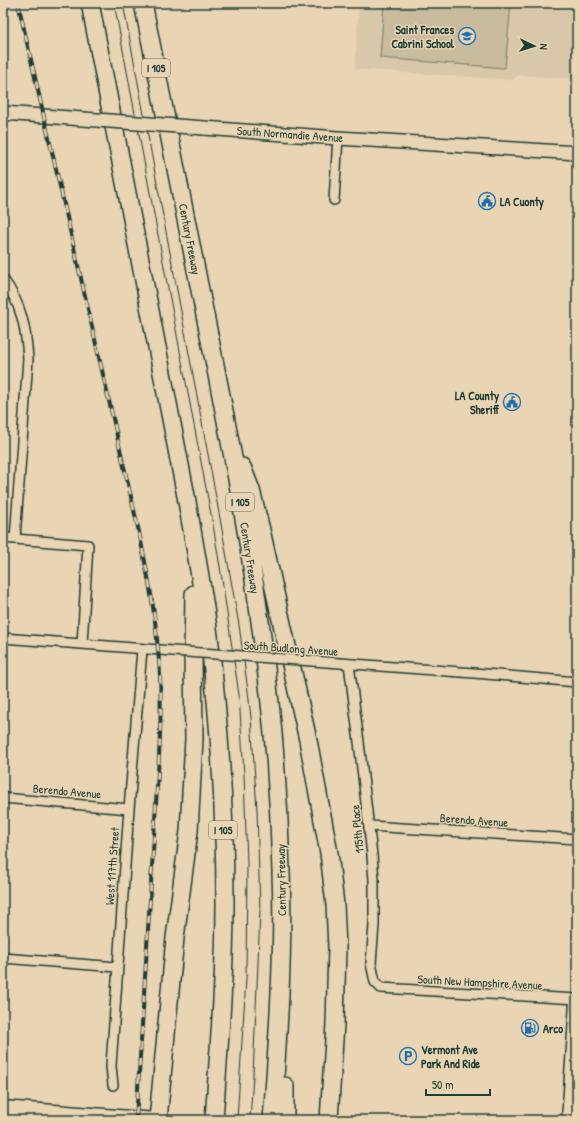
<svg xmlns="http://www.w3.org/2000/svg" width="580" height="1123" font-family="'Patrick Hand',sans-serif">
<style>
.built{fill:#d8c7a8}
.green{fill:#c8bb9e;stroke:#747c69}
.lines{fill:none;stroke-linecap:round;stroke-linejoin:round}
.minor-casing{stroke:#1f3d34;stroke-width:12}
.secondary-casing{stroke:#1f3d34;stroke-width:16}
.primary-casing{stroke:#1f3d34;stroke-width:17}
.motorway-casing{stroke:#1f3d34;stroke-width:20}
.minor{stroke:#e9d4b3;stroke-width:9}
.secondary{stroke:#e9d4b3;stroke-width:13}
.primary{stroke:#e9d4b3;stroke-width:14}
.motorway{stroke:#e9d4b3;stroke-width:17}
.tram{stroke:#1f3d34;stroke-width:1}
.rail-casing{stroke:#1f3d34;stroke-width:4}
.rail{stroke:#e9d4b3;stroke-width:2.5;stroke-dasharray:8;stroke-linecap:butt}
.minor-bridge-casing{stroke:#1f3d34;stroke-width:12;stroke-linecap:butt}
.secondary-bridge-casing{stroke:#1f3d34;stroke-width:16;stroke-linecap:butt}
.minor-bridge{stroke:#e9d4b3;stroke-width:9}
.secondary-bridge{stroke:#e9d4b3;stroke-width:13}
.labels{text-anchor:middle;dominant-baseline:central;stroke-width:3;stroke-linejoin:round;paint-order:stroke}
.shield{fill:#e9d4b3;stroke:#5c6a5a;stroke-width:1}
.shield-label{font-size:11px;font-weight:bold;fill:#1f3d34}
.poi-label{font-size:12px;font-weight:bold;fill:#1f3d34;stroke:#e9d4b3;text-anchor:start}
.street-label{font-size:12px;fill:#1f3d34;stroke:#e9d4b3}
</style>
<rect width="100%" height="100%" fill="#e9d4b3"/>
<filter id="ink" filterUnits="userSpaceOnUse"><feTurbulence type="fractalNoise" baseFrequency=".025" numOctaves="2"/><feDisplacementMap in="SourceGraphic" scale="8" xChannelSelector="R" yChannelSelector="G"/><feConvolveMatrix kernelMatrix="1 2 1 2 8 2 1 2 1" color-interpolation-filters="sRGB"/></filter>
<g filter="url(#ink)">
<!-- built -->
<path class="built" d="M359 3H577V79L517 75 514 80 355 69Z"/>
<!-- green -->
<path class="green" d="M384 3H511L505 68 380 58Z"/>
<g class="lines">
<!-- minor casing -->
<g class="minor-casing">
<path id="minor" d="M334 200 338 138
M3 279C22 305 26 328 28 359L15 539
M3 538 88 545 82 644
M3 638 173 651
M313 661 474 673 577 682
M349 664 359 742 372 855 374 880V925L371 963 375 982 381 988 577 999
M3 798 129 809
M369 826 577 839
M3 958 117 967
M113 1085 111 1066 129 809 142 649"/>
</g>
<!-- secondary casing -->
<g class="secondary-casing">
<path id="secondary" d="M3 113 83 119
M204 128 338 138 577 153"/>
</g>
<!-- primary casing -->
<g class="primary-casing">
<path id="primary" d="M3 1108 156 1120
M569 1120 577 1003"/>
</g>
<!-- motorway casing -->
<g class="motorway-casing">
<path id="motorway" d="M90 3 186 496C194 542 203 589 209 636 220 724 225 814 225 903 225 975 219 1048 214 1120
M143 3C163 107 184 211 205 315 227 424 249 534 263 644 273 719 279 795 281 871 284 954 278 1037 272 1120
M242 467 251 490 261 530 308 740 329 853 335 905 337 948 335 1024 329 1120
M158 1120 175 938 189 831 194 739 193 656 194 594
M285 1120V1086"/>
</g>
<!-- minor -->
<use href="#minor" class="minor"/>
<!-- secondary -->
<use href="#secondary" class="secondary"/>
<!-- primary -->
<use href="#primary" class="primary"/>
<!-- motorway -->
<use href="#motorway" class="motorway"/>
<!-- tram -->
<path class="tram" d="M114 3 213 525 222 579 239 695 244 774 247 864 246 979 237 1120
M123 3 219 513 239 625 248 691 251 718 257 810 260 910 258 963 253 1075 250 1120"/>
<!-- rail casing -->
<g class="rail-casing">
<path id="rail" d="M18 3 139 532C147 571 155 610 158 650 162 685 161 721 159 756L136 1120"/>
</g>
<!-- rail -->
<use href="#rail" class="rail"/>
<!-- minor-bridge casing -->
<g class="minor-bridge-casing">
<path id="minor-bridge" d="M173 651 313 661"/>
</g>
<!-- secondary-bridge casing -->
<g class="secondary-bridge-casing">
<path id="secondary-bridge" d="M83 119 204 128"/>
</g>
<!-- minor-bridge -->
<use href="#minor-bridge" class="minor-bridge"/>
<!-- secondary-bridge -->
<use href="#secondary-bridge" class="secondary-bridge"/>
</g>
</g>
<!-- icons -->
<defs>
<g id="school-ring" transform="scale(0.9)"><circle r="9.5" fill="#e9d4b3" stroke="#1f6fb2" stroke-width="1.5"/><path d="M0-5L7-2L0 1L-7-2ZM-4 1L0 2.5L4 1V4Q0 6-4 4Z" fill="#1f6fb2"/></g>
<g id="civic-ring" transform="scale(0.9)"><circle r="9.5" fill="#e9d4b3" stroke="#1f6fb2" stroke-width="1.5"/><path d="M-.6-6.5H3V-4.5H.6V-3L4-1V1h2V6H-6V1h2V-1L-.6-3ZM-1.2 2.5V6h2.4V2.5Z" fill="#1f6fb2"/></g>
<g id="fuel-ring" transform="scale(0.9)"><circle r="9.5" fill="#e9d4b3" stroke="#1f6fb2" stroke-width="1.5"/><path d="M-5.5-6h7V0h2V4h1.3V-2.5L3-4.5l.8-.8L6-3V5H2.5V1h-1V6h-7ZM-4.2-4.7v3.2H.2V-4.7Z" fill="#1f6fb2"/></g>
<g id="parking-ring" transform="scale(0.9)"><circle r="9.5" fill="#e9d4b3" stroke="#1f6fb2" stroke-width="1.5"/><path d="M-3.5-5.5H1a3.5 3.5 0 0 1 0 7H-1V5.5H-3.5ZM-1-3.4V-.6H.8a1.4 1.4 0 0 0 0-2.8Z" fill="#1f6fb2"/></g>
</defs>
<g fill-rule="evenodd">
<use href="#school-ring" x="467" y="36"/>
<use href="#civic-ring" x="487" y="201"/>
<use href="#civic-ring" x="512" y="402"/>
<use href="#fuel-ring" x="530" y="1028"/>
<use href="#parking-ring" x="408" y="1056"/>
</g>
<g class="labels">
<!-- shield labels -->
<g class="shield">
<rect x="142" y="59" width="28" height="18" rx="3"/>
<rect x="226" y="493" width="28" height="18" rx="3"/>
<rect x="209" y="821" width="28" height="18" rx="3"/>
</g>
<g class="shield-label">
<text x="156" y="68">I 105</text>
<text x="240" y="502">I 105</text>
<text x="223" y="830">I 105</text>
</g>
<!-- poi labels -->
<g class="poi-label">
<text x="454" y="29" text-anchor="end">Saint Frances<tspan x="454" dy="14">Cabrini School</tspan></text>
<text x="500" y="201">LA Cuonty</text>
<text x="499" y="395" text-anchor="end">LA County<tspan x="499" dy="14">Sheriff</tspan></text>
<text x="543" y="1028">Arco</text>
<text x="421" y="1049">Vermont Ave<tspan x="421" dy="14">Park And Ride</tspan></text>
</g>
<!-- street labels -->
<g class="street-label">
<text transform="translate(290 134) rotate(4)">South Normandie Avenue</text>
<text transform="translate(190 239) rotate(79)">Century Freeway</text>
<text transform="translate(250 558) rotate(81)">Century Freeway</text>
<text transform="translate(291 648) rotate(4)">South Budlong Avenue</text>
<text transform="translate(67 791) rotate(5)">Berendo Avenue</text>
<text transform="translate(474 820) rotate(4)">Berendo Avenue</text>
<text transform="translate(357 829) rotate(-96)">115th Place</text>
<text transform="translate(112 866) rotate(-86)">West 117th Street</text>
<text transform="translate(281 880) rotate(-91)">Century Freeway</text>
<text transform="translate(480 982) rotate(3)">South New Hampshire Avenue</text>
</g>
</g>
<!-- margin -->
<rect width="580" height="1123" fill="none" stroke="#e9d4b3" stroke-width="16"/>
<rect x="8" y="8" width="564" height="1107" fill="none" stroke="#1f3d34" stroke-width="1.5" filter="url(#ink)"/>
<!-- north arrow -->
<g transform="translate(534 46) rotate(94)" stroke="#e9d4b3" stroke-width="3" paint-order="stroke">
<path d="M0-3L7 15L0 10L-7 15Z" fill="#1f3d34"/>
<text y="-6" font-size="11" font-weight="bold" text-anchor="middle" fill="#1f3d34">N</text>
</g>
<!-- scale -->
<path d="M426 1089v6h64v-6" fill="none" stroke="#1f3d34" stroke-width="2"/>
<text x="432" y="1089" font-size="12" fill="#1f3d34" stroke="#e9d4b3" stroke-width="3" paint-order="stroke">50 m</text>
</svg>
